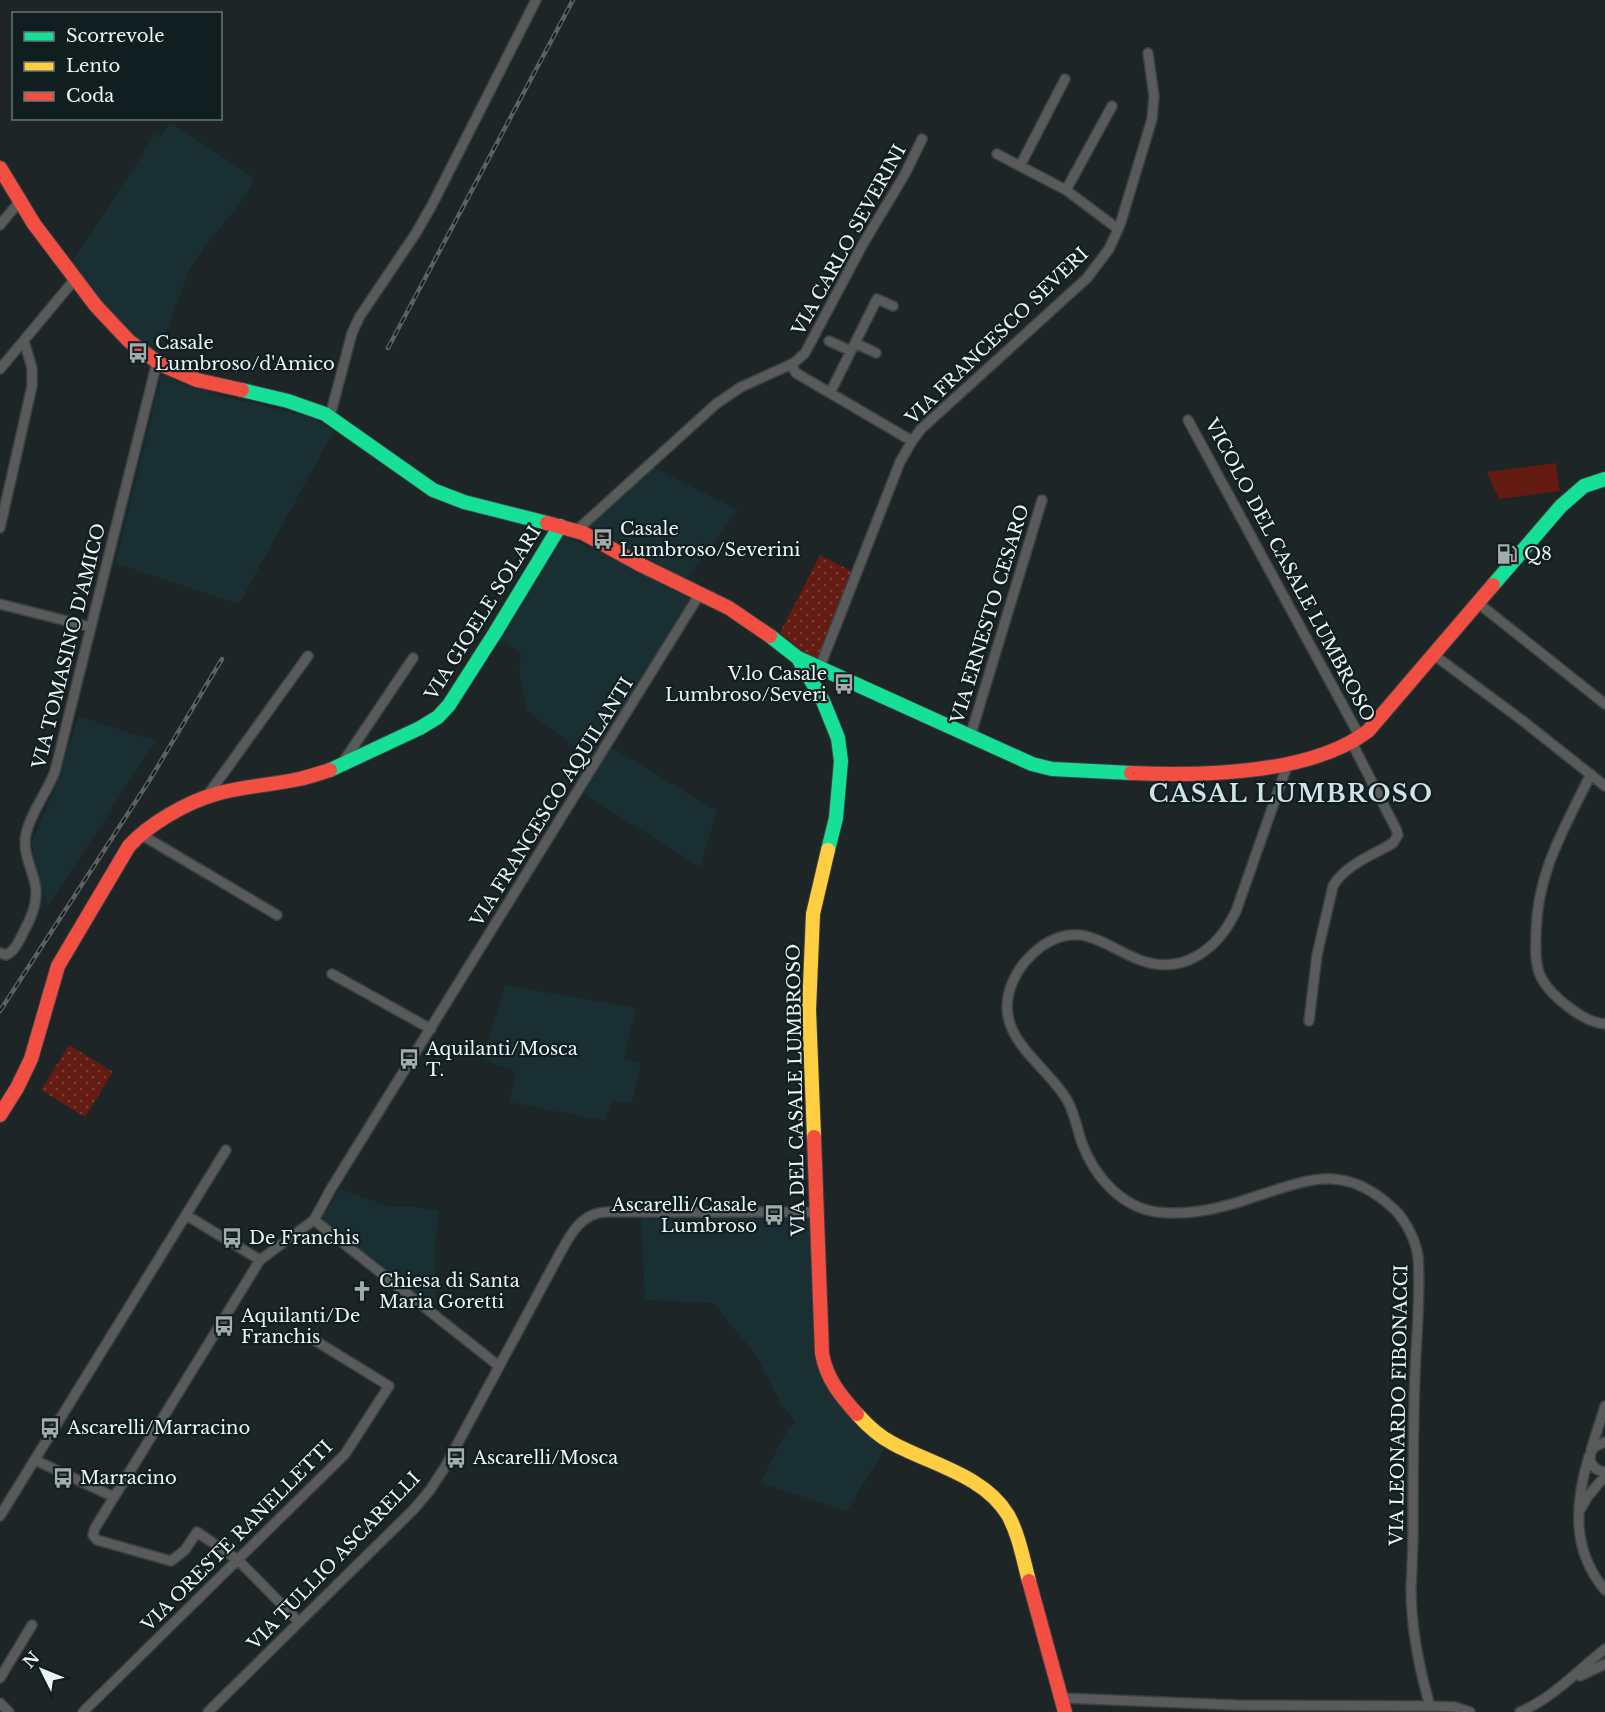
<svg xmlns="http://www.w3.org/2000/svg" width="1605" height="1712" font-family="'Libre Baskerville',serif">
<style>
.built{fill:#1a2f32}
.grass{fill:url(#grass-dots)}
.pitch{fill:#641c12}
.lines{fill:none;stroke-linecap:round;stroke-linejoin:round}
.street-casing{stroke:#3b4142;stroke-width:12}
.fast-casing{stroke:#3b4142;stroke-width:16}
.slow-casing{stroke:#3b4142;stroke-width:16}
.jam-casing{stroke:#3b4142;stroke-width:16}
.street{stroke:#595b5b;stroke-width:9}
.fast{stroke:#16e098;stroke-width:14}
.slow{stroke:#ffcf43;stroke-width:14}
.jam{stroke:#f24e42;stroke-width:14}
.rail-casing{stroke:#5e6162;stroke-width:4.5}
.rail{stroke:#101e20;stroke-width:2;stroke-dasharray:7;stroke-linecap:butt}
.labels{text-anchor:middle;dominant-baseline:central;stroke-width:4.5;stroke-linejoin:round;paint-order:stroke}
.street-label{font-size:18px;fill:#ebf5f6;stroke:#101e20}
.poi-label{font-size:18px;fill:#ebf5f6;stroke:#101e20;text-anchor:start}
.district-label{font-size:24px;font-weight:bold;letter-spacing:1.5px;fill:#cfe2e4;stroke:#101e20}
</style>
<defs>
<pattern id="grass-dots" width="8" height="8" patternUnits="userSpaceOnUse" patternTransform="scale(1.5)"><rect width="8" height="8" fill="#641c12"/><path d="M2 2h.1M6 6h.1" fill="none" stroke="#7a3e35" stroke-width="1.8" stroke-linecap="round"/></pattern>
</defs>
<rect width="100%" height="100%" fill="#1d2526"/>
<!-- built -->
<path class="built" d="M170 122 254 178 247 194 203 249 189 271 157 356 136 339 108 312 71 264 156 133 161 136Z
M162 373 217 395 308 416 334 431 239 604 115 563Z
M651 466 738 510 686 579 587 526Z
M564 536 616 559 689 599 603 742 717 811 700 867 572 787 589 757 527 711 519 672 521 653 497 639Z
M79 716 156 741 48 906 42 892 31 844 54 790Z
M505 985 636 1008 624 1058 641 1063 632 1103 612 1101 605 1121 509 1102 516 1072 483 1059Z
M340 1189 392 1207H416L439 1211 435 1243 436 1307 321 1220Z
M641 1219H812L820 1373 836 1401 884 1450 847 1511 760 1483 789 1427 796 1422 782 1406 756 1355 713 1303 645 1300Z"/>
<!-- grass -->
<path class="grass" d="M820 555 851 571 817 659 805 653 780 633Z
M69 1045 113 1072 85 1117 41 1090Z"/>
<!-- pitch -->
<path class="pitch" d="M1556 463 1560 491 1499 499 1487 472Z"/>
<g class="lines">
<!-- street casing -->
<g class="street-casing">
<path id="street" d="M997 154 1066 190 1118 229
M1020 166 1065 79
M1066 190 1112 106
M0 225 19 202
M829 341 851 351
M855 343 876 353
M791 364 796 373 912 441
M0 369 75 279
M830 393 877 299 893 306
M330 416 352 333 360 316 416 233 432 205 536 0
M1188 420 1360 737
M0 528 32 386V368L24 341
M576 531 716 404 741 387 794 363 805 353 863 244 905 174 922 139
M1478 603 1605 704
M0 604 91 627
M1434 655 1523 721 1605 786
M819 669 900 462 912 441 921 429 1087 278 1109 249 1120 225 1152 119 1154 96 1148 53
M970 737 1042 500
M1288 763 1236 911C1218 949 1183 976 1140 960 1105 947 1081 919 1042 946 1030 955 1019 967 1013 981 989 1035 1044 1061 1067 1100 1075 1114 1077 1129 1082 1143 1094 1176 1121 1207 1157 1212 1193 1216 1226 1207 1260 1195 1315 1177 1348 1165 1395 1210 1406 1221 1416 1241 1418 1257 1421 1296 1416 1337 1415 1376 1413 1427 1413 1478 1413 1529 1413 1549 1412 1568 1411 1588 1411 1628 1419 1668 1430 1706
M341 765 413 658
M1591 774C1565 827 1537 872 1536 933 1535 965 1535 979 1561 1001 1575 1012 1587 1022 1605 1024
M207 796 308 656
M140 834 277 915
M0 953 6 955C15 951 19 941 23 933 31 919 39 901 35 884 32 868 22 852 26 834 31 811 47 793 55 771L157 362
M332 974 431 1029
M1309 1021 1317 955 1333 886C1345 865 1373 855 1393 843L1398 835 1396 829 1352 743
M186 1215 260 1260
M314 1220 499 1366
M1605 1442 1594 1447C1586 1458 1591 1470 1605 1472
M1591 1450 1605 1406
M1589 1456C1575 1503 1571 1550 1605 1590
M35 1460 114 1497
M1580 1510 1588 1496 1605 1476
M0 1516 226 1150
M299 1622 238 1560 197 1532 185 1550 171 1561 97 1540 93 1535 95 1528 260 1260 314 1220 332 1187 701 592
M1580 1676 1605 1664
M0 1678 32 1625
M1062 1698 1236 1705 1430 1706 1455 1707 1470 1712
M0 1703 9 1712
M83 1712 345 1454 389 1386 311 1338
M208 1712 414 1509 430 1490 445 1467 558 1257C569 1237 580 1213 606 1212H816
M1520 1712C1553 1698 1577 1671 1605 1649"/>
</g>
<!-- fast casing -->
<g class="fast-casing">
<path id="fast" d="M242 390 288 401 325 414 433 490 464 502 547 523
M1493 585 1561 506 1584 486 1605 479
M770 636 798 658 823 701 838 738 841 761 836 818 828 850
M798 658 1032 764 1052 769 1131 773
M330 770 420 728 438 717 449 705 495 633 560 526"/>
</g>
<!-- slow casing -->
<g class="slow-casing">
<path id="slow" d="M814 1137 809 1010 813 914 828 850
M857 1414C867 1425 878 1436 892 1443 930 1464 984 1475 1008 1515 1019 1535 1023 1559 1029 1581"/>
</g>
<!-- jam casing -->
<g class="jam-casing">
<path id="jam" d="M0 168 34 224 96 306 129 341 160 364 197 380 242 390
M547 523 583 533 641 565 729 608 770 636
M1131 773C1201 776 1310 775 1368 731L1493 585
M0 1115 17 1088 31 1059 58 966 129 846C149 824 187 802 216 794 243 786 272 785 299 779 309 777 320 773 330 770
M814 1137 822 1353C826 1378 840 1395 857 1414
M1029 1581 1065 1712"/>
</g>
<!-- street -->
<use href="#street" class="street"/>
<!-- fast -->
<use href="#fast" class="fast"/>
<!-- slow -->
<use href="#slow" class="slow"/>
<!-- jam -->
<use href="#jam" class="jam"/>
<!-- rail casing -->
<g class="rail-casing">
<path id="rail" d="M388 348 573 0
M0 1011 149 781 222 659"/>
</g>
<!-- rail -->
<use href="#rail" class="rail"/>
</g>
<!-- icons -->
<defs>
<g id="bus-bare" transform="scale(1.62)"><path d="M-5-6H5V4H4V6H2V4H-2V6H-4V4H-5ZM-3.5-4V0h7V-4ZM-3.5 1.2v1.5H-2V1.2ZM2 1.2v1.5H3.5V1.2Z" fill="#a3acad" stroke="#101e20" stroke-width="2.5" paint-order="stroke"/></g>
<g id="fuel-bare" transform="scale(1.62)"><path d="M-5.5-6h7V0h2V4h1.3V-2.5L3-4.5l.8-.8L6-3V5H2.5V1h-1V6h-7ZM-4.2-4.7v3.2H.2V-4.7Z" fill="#a3acad" stroke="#101e20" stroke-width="2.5" paint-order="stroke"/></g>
<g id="church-bare" transform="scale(1.62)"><path d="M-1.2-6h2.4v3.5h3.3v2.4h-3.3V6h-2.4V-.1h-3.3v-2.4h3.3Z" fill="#a3acad" stroke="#101e20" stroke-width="2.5" paint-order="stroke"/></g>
</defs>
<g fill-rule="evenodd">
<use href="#bus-bare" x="138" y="353"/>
<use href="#bus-bare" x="603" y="539"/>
<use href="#fuel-bare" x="1507" y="554"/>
<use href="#bus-bare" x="844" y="684"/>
<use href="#bus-bare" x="409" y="1059"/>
<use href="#bus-bare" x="774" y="1215"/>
<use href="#bus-bare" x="232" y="1238"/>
<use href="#church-bare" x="362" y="1291"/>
<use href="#bus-bare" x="224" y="1326"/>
<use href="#bus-bare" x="50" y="1428"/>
<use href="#bus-bare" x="456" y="1458"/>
<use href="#bus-bare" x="63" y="1478"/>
</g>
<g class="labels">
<!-- street labels -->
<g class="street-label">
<text transform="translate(849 240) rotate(-61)">VIA CARLO SEVERINI</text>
<text transform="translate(997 336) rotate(-44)">VIA FRANCESCO SEVERI</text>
<text transform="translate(1290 570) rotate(62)">VICOLO DEL CASALE LUMBROSO</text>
<text transform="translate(483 613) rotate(-58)">VIA GIOELE SOLARI</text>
<text transform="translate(990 614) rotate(-73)">VIA ERNESTO CESARO</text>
<text transform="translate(69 646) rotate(-76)">VIA TOMASINO D'AMICO</text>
<text transform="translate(552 802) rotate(-58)">VIA FRANCESCO AQUILANTI</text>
<text transform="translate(796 1090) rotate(-91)">VIA DEL CASALE LUMBROSO</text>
<text transform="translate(1399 1405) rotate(-89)">VIA LEONARDO FIBONACCI</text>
<text transform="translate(237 1536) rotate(-45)">VIA ORESTE RANELLETTI</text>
<text transform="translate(334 1561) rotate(-46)">VIA TULLIO ASCARELLI</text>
</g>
<!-- poi labels -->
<g class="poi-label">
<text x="155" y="343">Casale<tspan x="155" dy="21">Lumbroso/d'Amico</tspan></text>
<text x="620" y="529">Casale<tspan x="620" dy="21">Lumbroso/Severini</tspan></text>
<text x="1524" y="554">Q8</text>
<text x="827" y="674" text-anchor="end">V.lo Casale<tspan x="827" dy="21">Lumbroso/Severi</tspan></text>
<text x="426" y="1049">Aquilanti/Mosca<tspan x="426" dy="21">T.</tspan></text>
<text x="757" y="1205" text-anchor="end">Ascarelli/Casale<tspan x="757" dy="21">Lumbroso</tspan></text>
<text x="249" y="1238">De Franchis</text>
<text x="379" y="1281">Chiesa di Santa<tspan x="379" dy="21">Maria Goretti</tspan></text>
<text x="241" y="1316">Aquilanti/De<tspan x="241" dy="21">Franchis</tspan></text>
<text x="67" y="1428">Ascarelli/Marracino</text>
<text x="473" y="1458">Ascarelli/Mosca</text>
<text x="80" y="1478">Marracino</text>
</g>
<!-- district labels -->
<g class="district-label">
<text x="1291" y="793">CASAL LUMBROSO</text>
</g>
</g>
<!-- legend -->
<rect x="12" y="12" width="210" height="108" fill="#101e20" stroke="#687476" stroke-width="1.5"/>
<rect x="24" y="32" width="30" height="9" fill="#16e098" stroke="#687476" stroke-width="1.5"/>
<text x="66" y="42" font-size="18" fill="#ebf5f6">Scorrevole</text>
<rect x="24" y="62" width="30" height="9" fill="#ffcf43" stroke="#687476" stroke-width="1.5"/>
<text x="66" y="72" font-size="18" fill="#ebf5f6">Lento</text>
<rect x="24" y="92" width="30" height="9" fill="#f24e42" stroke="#687476" stroke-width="1.5"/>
<text x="66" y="102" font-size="18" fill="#ebf5f6">Coda</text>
<!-- north arrow -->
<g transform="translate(42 1670) rotate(313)" stroke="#101e20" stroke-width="4.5" paint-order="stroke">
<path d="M0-4.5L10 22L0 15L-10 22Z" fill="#ebf5f6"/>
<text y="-9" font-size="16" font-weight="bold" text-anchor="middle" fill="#ebf5f6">N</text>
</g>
</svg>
